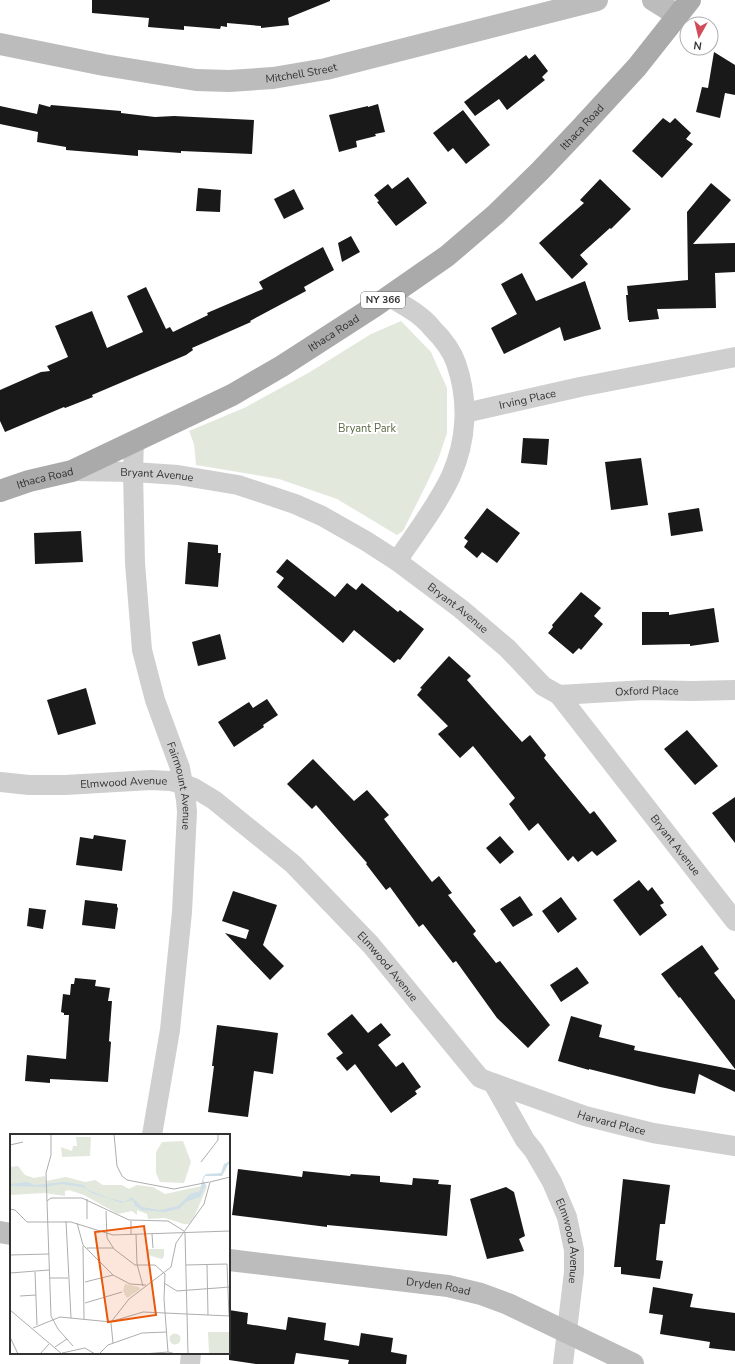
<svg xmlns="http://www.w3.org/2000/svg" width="735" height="1364" font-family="'Nunito Sans',sans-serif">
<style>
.green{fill:#e3e8dd}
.building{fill:#191919}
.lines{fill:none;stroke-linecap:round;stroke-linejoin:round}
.street{stroke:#cfcfcf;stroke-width:20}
.secondary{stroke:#bcbcbc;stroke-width:22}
.primary{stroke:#aaa;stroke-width:22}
.labels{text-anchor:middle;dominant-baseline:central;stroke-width:4;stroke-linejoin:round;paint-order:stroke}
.shield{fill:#fff;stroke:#707070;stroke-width:1}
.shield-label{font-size:10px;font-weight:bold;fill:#323232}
.street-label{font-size:11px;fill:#323232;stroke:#fff}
.park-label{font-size:11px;fill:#576a44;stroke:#fff}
.inset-road{fill:none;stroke:#adadad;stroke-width:1}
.view{fill:#e8590c;fill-opacity:0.15;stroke:#e8590c;stroke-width:2}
.inset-edge{fill:none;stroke:#323232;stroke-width:2}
</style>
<rect width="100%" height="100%" fill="#fff"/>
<!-- green -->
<path class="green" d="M401 321 431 352 447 388V433L439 457 427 483 403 531 397 535 337 499 279 479 196 465 194 444 189 431 244 408 310 372 371 334Z"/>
<!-- building -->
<path class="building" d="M92 0H330V1L288 18 289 25 261 28V26L227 23V27L221 26 220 29 184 26V30L148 27 149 18 92 13Z
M714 52 735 65V95L725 93 720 118 696 112 702 87 708 88Z
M535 54 548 71 542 77 545 80 507 110 499 99 475 116 464 102 526 55 529 59Z
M39 104 50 107 51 105 121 111V113L155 117 174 116 254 120 252 154 181 151V153L138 150V156L66 150V147L37 142 38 132 0 124V106L37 114Z
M378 104 385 132 375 134 376 136 356 141 357 147 339 152 329 115 368 106V107Z
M463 110 490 145 466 164 453 148 448 152 433 133Z
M663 118 670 123 675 118 691 133 686 139 693 144 662 178 632 151Z
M408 177 427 203 396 226 377 202 379 201 374 195 388 184 392 189Z
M600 179 631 209 611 229 610 228 580 255 588 264 572 279 539 243 584 203 580 200Z
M711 183 731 200 693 244 735 243V272L715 273 716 308 657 309 659 319 629 322V320H628L626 295H628L627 286 688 280 687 212Z
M198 188 221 190 220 212 196 211Z
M294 189 304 209 284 219 274 199Z
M351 236 360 252 342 262 338 243Z
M323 247 334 270 304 287 306 291 250 321 251 322 192 348 193 350 186 355 92 395 93 397 65 408 64 407 5 432 0 421V390L41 372 50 371 47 366 68 357 55 326 92 311 107 348 143 332 127 296 146 287 166 329 170 327 173 332 208 315 207 313 263 289 259 282Z
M522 273 536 301 585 281 601 329 564 341 560 327 504 354 491 328 517 314 501 284Z
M523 438 549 439 547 465 521 463Z
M641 458 648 505 611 510 605 462Z
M487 508 520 533 497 563 482 552 477 558 464 547 468 541 464 538Z
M699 508 703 531 671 536 668 513Z
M81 531 83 562 35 564 34 533Z
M188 542 218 545V553H221L218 587 185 584Z
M287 559 335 597 347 583 356 590 362 583 398 612 400 610 424 629 400 660 398 659 394 663 354 630 343 643 277 587 284 578 276 572Z
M581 592 601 608 594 616 603 624 581 650 579 648 573 654 548 633 553 627 552 625Z
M714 608 719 642 690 646V644L642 645V612H669V615Z
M220 634 226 659 198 666 192 642Z
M449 656 471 676 467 680 522 742 530 735 546 755 544 758 590 814 594 811 617 841 597 856 592 851 578 862 573 856 568 861 538 823 529 831 509 804 515 798 473 746 460 758 438 734 448 726 417 695 422 689 420 688Z
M86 688 96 724 58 735 47 700Z
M267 699 278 715 263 725 264 727 234 747 218 722 249 702 253 708Z
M687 730 718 766 695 785 664 749Z
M313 759 354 801 367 790 389 815 384 819 432 882 439 876 452 893 448 895 476 931 473 934 496 963 500 961 550 1025 528 1048 497 1018 456 961 453 963 423 924 419 927 390 887 386 890 366 864 367 863 316 805 312 809 287 784Z
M735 797V843L712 813Z
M94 835 126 840 122 871 76 865 80 837 93 839Z
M500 836 514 852 500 864 486 848Z
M639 880 648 891 652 887 664 903 660 905 667 915 640 936 613 900Z
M233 891 277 905 263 945 284 966 270 980 225 933 246 939 249 930 222 921Z
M520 896 533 915 513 927 500 909Z
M561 897 577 919 558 933 542 911Z
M85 900 117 904V907L118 908 115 929 82 925Z
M29 908 46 910 43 929 27 926Z
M702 945 719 969 714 973 735 1000V1069L680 997 679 998 661 974Z
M577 967 589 983 561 1002 550 985Z
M75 978 96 980 95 986 110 988 108 1001H112L109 1041 111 1042 108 1082 50 1079V1083L25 1081 27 1055 66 1059 69 1015H64V1013L61 1012 63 994 70 995 71 984H74Z
M352 1014 368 1033 381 1023 391 1035 378 1045 396 1067 403 1062 421 1087 415 1091 417 1094 391 1113 355 1064 347 1071 336 1058 343 1053 327 1034Z
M571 1016 602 1025 599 1037 635 1046 634 1050 735 1070V1092L699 1074 695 1094 660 1087 589 1069V1070L558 1061Z
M217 1025 278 1033 273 1074 254 1071 248 1117 208 1112 214 1066H212Z
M238 1169 302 1177 303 1171 350 1176 351 1174 380 1176V1182L412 1185 413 1178 439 1180 438 1184 451 1185 447 1236 327 1225V1227L232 1215Z
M623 1179 670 1185 665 1224H660L656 1260 663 1261 660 1279 621 1274V1267H614Z
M506 1187 514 1192 525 1236 519 1239 524 1251 487 1259 470 1199Z
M653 1287 693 1294 690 1307 735 1313V1351L709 1348 710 1342 660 1334 663 1315 649 1313Z
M229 1310 248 1313 247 1324 286 1330 288 1317 326 1323 324 1340 359 1346 361 1333 393 1338 391 1352 407 1355 406 1364H348L349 1360 296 1353 294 1364H256L229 1360Z"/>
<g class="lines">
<!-- street -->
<g class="street">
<path d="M388 296C403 305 421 314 432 328 441 337 452 351 456 363 469 400 467 440 451 476 437 506 415 534 397 561"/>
<path id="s1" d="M465 413 580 387 735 357"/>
<path id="s2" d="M134 441 133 472 135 563 142 650 155 700 180 768 186 800 187 812 182 912 170 1030 152 1135"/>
<path id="s3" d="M72 471 133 472 178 475 238 485 295 504 322 516 366 541 397 561 461 609 507 648 543 686 559 695 735 921"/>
<path id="s4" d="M559 695 645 690 692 691 735 690"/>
<path id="s5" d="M0 782 29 785H65L151 780 170 781 184 784 194 788 214 800 293 864 371 945 480 1078 493 1083 525 1140 534 1151 552 1182 567 1217 574 1250V1272L563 1364"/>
<path id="s6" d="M493 1083 585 1116 653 1133 735 1146"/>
<path d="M190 1364 191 1353"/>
</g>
<!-- secondary -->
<g class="secondary">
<path d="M653 0 677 15"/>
<path id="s7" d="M0 44 104 65 196 80 229 81 273 78 326 69 597 0"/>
<path d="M0 1232 11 1234"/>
<path id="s8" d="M229 1260 448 1286 481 1294 508 1304 633 1364"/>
</g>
<!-- primary -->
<path class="primary" id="s9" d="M0 491 29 481 72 471 232 395 282 366 375 306 447 256 496 214 540 171 579 130 637 67 690 0"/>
</g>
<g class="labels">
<!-- shield labels -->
<rect class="shield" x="361" y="292" width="44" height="16" rx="3"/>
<g class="shield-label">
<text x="383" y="300">NY 366</text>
</g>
<!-- street labels -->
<g class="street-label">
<text stroke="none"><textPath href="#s7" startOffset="305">Mitchell Street</textPath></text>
<text stroke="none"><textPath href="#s9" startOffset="695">Ithaca Road</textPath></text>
<text stroke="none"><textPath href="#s9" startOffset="371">Ithaca Road</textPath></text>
<text stroke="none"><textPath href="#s1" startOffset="64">Irving Place</textPath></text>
<text stroke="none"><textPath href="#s3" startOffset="85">Bryant Avenue</textPath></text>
<text stroke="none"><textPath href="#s9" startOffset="47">Ithaca Road</textPath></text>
<text stroke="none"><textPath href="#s3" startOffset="421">Bryant Avenue</textPath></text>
<text stroke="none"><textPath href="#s4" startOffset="88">Oxford Place</textPath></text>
<text stroke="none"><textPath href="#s5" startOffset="124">Elmwood Avenue</textPath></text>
<text stroke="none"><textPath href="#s2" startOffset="351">Fairmount Avenue</textPath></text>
<text stroke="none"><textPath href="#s3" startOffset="745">Bryant Avenue</textPath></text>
<text stroke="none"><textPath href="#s5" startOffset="460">Elmwood Avenue</textPath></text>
<text stroke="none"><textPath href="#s6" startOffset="125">Harvard Place</textPath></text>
<text stroke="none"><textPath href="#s5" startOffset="796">Elmwood Avenue</textPath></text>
<text stroke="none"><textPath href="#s8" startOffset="211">Dryden Road</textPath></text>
</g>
<!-- park labels -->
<g class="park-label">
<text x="367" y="428">Bryant Park</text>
</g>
</g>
<!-- overview -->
<g transform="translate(10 1134)">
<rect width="220" height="220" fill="#fff"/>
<path d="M66 3H81L80 22 52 23 51 13 62 17 63 12H67ZM173 7 181 28 174 49 150 48 146 39V18L152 8ZM8 32 15 41 24 44 35 42 36 47 56 43 75 48 85 46 93 51H112L119 55 127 51 143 53 155 60 196 51 197 53 184 83 179 90H174L155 84 138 85 137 80 127 76V81L122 77 108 80 74 61 59 56 55 57V62L35 59 0 61V33ZM138 115H154V122L152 125 138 121ZM115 150 129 153 130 155 117 164 113 157ZM198 198H220V220H199ZM159.5 205a5.5 5.5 0 1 1 11 0a5.5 5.5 0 1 1-11 0Z" fill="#e3e8dd"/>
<path d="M220 27 212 42H195L193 46 196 51 190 63 176 68 169 75 154 78 132 76 125 72 123 66 112 69 84 60 72 53 51 50 35 53 0 52V50L17 48 25 51 54 48 74 51 76 55 98 64 115 68 122 63 132 73 150 76 168 72 180 60 190 57 193 43 196 40 211 39 214 30Z" fill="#cfdfe8"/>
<path class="inset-road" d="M38 0H97M104 0 107 32 112 42 117 46 164 55 199 48M41 1V21L36 39 41 182 48 195 63 212M0 11 13 8M191 28 208 6V0M77 65V85M37 67 41 64H72L119 86 158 87 174 97M0 75 5 76 17 88H61L103 101 220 97M96 77 97 104 104 115 125 131H145L155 140 154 165 158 218M56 87 61 184M121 87V101M67 89 73 111 103 141 120 150 136 151M175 99 178 220M126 100 127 130 133 152M142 100 143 114M73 112 74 185M77 114H103M0 121 39 120M176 131 217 130 219 182M197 131 198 181M25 138 27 191M0 139 39 136M40 144H58M75 148 103 141M154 149 167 157 220 153M10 162 26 161M75 169 112 158M0 176 52 220M103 187 133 178 220 182M101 189 103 209M23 194 50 183 101 188 119 165 161 133 166 109 194 70 200 48 220 43M0 203 8 220M45 213 57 205M52 219 75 214 85 220M30 220 39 210M89 220 98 211 132 199 157 198M133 220 158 218 166 220"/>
<path class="view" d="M134 92 146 181 98 188 85 98Z"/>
<rect width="220" height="220" class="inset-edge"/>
</g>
<!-- north arrow -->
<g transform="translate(699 36) rotate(188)"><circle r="19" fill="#ffffff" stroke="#adadad"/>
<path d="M0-3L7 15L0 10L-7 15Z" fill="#d14c59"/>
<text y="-6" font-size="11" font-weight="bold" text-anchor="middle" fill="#323232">N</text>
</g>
</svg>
